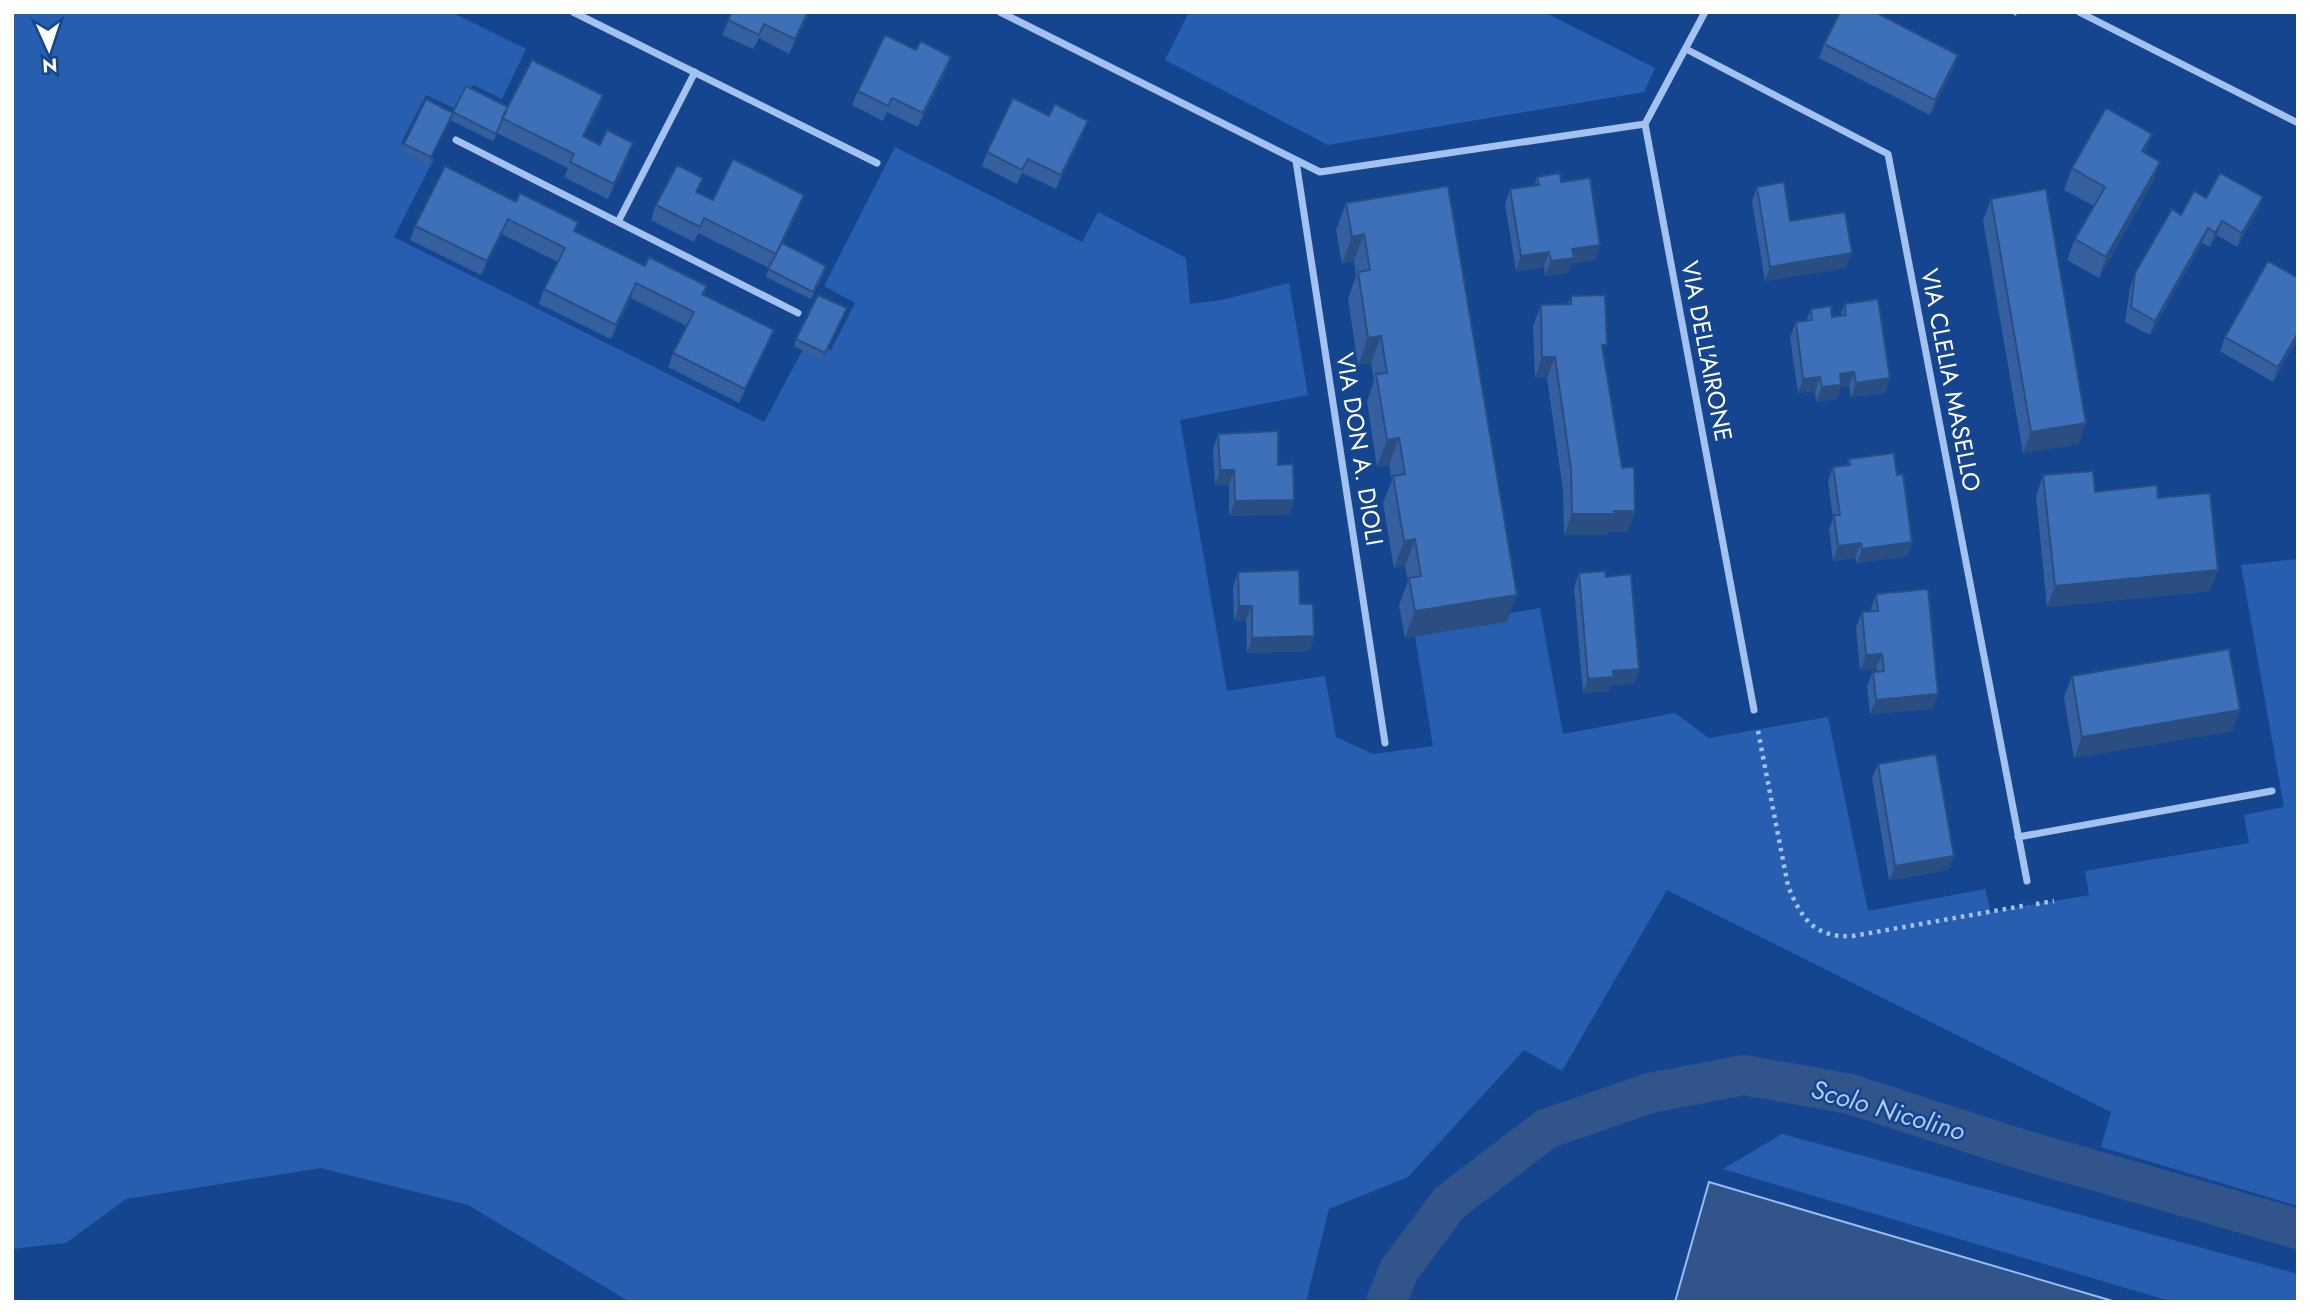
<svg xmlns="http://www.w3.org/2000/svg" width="2310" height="1314" font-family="Jost,sans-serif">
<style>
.green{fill:#285eaf}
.water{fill:#31548b;stroke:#95bcf3;stroke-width:2}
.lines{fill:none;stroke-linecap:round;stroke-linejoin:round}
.canal{stroke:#31548b;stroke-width:40}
.path{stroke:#a3c2f0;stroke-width:4.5;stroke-dasharray:3.5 5;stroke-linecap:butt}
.street{stroke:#a3c2f0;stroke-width:7}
.wall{fill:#355f9f}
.shaded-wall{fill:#2b4e82}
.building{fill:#3e6fb9;stroke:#2b4e82;stroke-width:2}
.labels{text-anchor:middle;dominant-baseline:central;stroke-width:5;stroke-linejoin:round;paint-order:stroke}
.street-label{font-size:24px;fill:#fff;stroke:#164590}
.water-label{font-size:26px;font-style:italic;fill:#afccf7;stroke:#164590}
</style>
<rect width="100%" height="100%" fill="#164590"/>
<!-- green -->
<path class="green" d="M12 12H451L526 49 502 99 473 85 460 111 426 95 401 143 434 159 394 237 764 422 809 338 831 350 855 303 824 286 895 147 1082 242 1098 212 1186 258 1190 304 1222 300 1289 283 1308 395 1180 420 1227 691 1325 676 1336 737 1373 754 1433 746 1414 630 1540 608 1563 734 1675 713 1709 738 1828 717 1868 911 1985 889 1991 912 2089 895 2085 871 2249 843 2244 815 2284 807 2241 565 2298 559V1206L2101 1147 2111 1112 1667 890 1562 1071 1524 1050 1408 1177 1329 1209 1306 1302H630L468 1205 321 1168 126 1199 66 1243 12 1249Z
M1189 12H1544L1655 68 1644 92 1328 145 1165 60Z
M1782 1134 2298 1274V1302H2173L1723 1169Z"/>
<!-- water -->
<path class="water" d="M1709 1182 2116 1302H1675Z"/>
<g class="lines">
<!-- canal -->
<path class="canal" d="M1386 1302 1399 1270 1449 1203 1546 1129 1650 1093 1744 1075 1850 1094 2017 1148 2298 1229"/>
<!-- path -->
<path class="path" d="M2014 12 2017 14
M1758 731 1788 886C1802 920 1815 938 1853 936L2028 905
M2036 904 2054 901"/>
<!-- street -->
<path class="street" d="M573 12 877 163
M1000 12 1320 172 1645 124
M1705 12 1645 124 1754 710
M2079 12 2298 123
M1686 49 1888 154 2027 881
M456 140 798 313
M1296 161 1385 743
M618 222 695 72
M2018 837 2272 791"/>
</g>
<!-- wall -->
<path class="wall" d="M732 12H810L789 54 759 38 753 49 722 35Z
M1824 44 1958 55 1953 69 1930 115 1819 58Z
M916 50 951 57 946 71 918 127 887 112 883 121 852 105 858 91Z
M603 95 598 110 584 137 628 158 608 199 564 177 568 168 497 133 493 141 450 120 428 165 401 151 404 144 453 113 508 107Z
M2152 134 2145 153 2160 162 2152 183 2099 278 2067 260 2075 239 2094 206 2064 190 2072 168Z
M1082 136 1056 189 1022 173 1017 184 982 166 987 152Z
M445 166 645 266 707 286 704 295 768 344 739 403 668 367 673 353 687 326 631 298 611 339 539 304 544 289 558 262 502 234 481 275 410 240 415 226Z
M1537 177 1561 182 1600 245 1595 260 1572 263 1568 273 1545 276 1544 267 1516 271 1505 204 1510 189 1534 186Z
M1448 186 1507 622 1405 638 1399 605 1408 581 1405 566 1394 568 1383 503 1392 480 1389 465 1377 467 1367 401 1374 381 1371 363 1358 365 1348 299 1356 276 1354 261 1342 264 1336 230 1346 203Z
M1757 187 1790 221 1846 268 1765 281 1752 201Z
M697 193 713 200 799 209 782 244 824 273 811 299 766 277 769 268 698 233 694 242 651 220 656 205Z
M2263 197 2257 212 2237 247 2217 235 2210 247 2202 243 2150 335 2125 322 2130 288 2135 273 2181 215 2206 198Z
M1991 199 2079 444 2023 453 1983 220Z
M1571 296 1603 353 1622 468 1635 511 1627 532H1608L1607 535H1564L1563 490 1547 378H1535L1533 326 1541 305H1567Z
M1845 304 1885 393 1851 397 1849 386 1841 387 1836 399 1816 402 1815 391 1798 393 1790 337 1796 322 1806 321 1811 309 1832 317 1840 316Z
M844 316 822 360 794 346 796 339Z
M2225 337 2298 338 2273 382 2220 351Z
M1218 434 1278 465 1294 500 1289 514 1229 516V485H1215L1213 449Z
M1849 459 1897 475 1912 542 1907 556 1857 563 1855 558 1833 561 1829 530 1833 518 1828 481 1833 467 1847 465Z
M2043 475 2095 492 2158 498 2218 570 2210 591 2047 607 2036 496Z
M1238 572 1300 604 1314 636 1309 651 1247 653 1246 620 1234 621 1233 587Z
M1579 573 1606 577 1639 669 1634 684 1610 685 1608 691 1583 693 1574 588Z
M1876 594 1933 709 1870 714 1867 686 1873 672 1877 671 1876 668 1860 670 1856 627 1862 612H1871V608Z
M2072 676 2240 710 2232 731 2074 758 2064 697Z
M1878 764 1954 856 1948 870 1889 880 1872 778Z"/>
<!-- shaded-wall -->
<path class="shaded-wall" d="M808 12H810L789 54 795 39Z
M1958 55 1953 69 1930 115 1935 100Z
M951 57 946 71 918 127 923 113Z
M603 95 598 110 577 151 583 136Z
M453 113 450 120 428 165 431 157Z
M1088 121 1082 136 1056 189 1061 175Z
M2152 134 2144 155 2142 151Z
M633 143 628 158 608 199 614 184Z
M2160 162 2152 183 2099 278 2106 257Z
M804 195 799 209 770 268 776 254Z
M2263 197 2257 212 2237 247 2242 233Z
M508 219 502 234 481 275 487 261Z
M2222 221 2217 235 2210 247 2215 233Z
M2208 228 2202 243 2150 335 2155 321Z
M1364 234 1354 261 1342 264 1352 237Z
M1600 245 1595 260 1572 263 1568 273 1545 276 1551 261 1572 249Z
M1549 252 1544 267 1516 271 1521 256Z
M1852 253 1846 268 1765 281 1770 267Z
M636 283 631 298 611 339 616 325Z
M847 308 844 316 822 360 825 353Z
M774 330 768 344 739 403 745 389Z
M2298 333V338L2273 382 2278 367Z
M1381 336 1371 363 1358 365 1368 338Z
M1542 357H1555L1547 378H1535Z
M1854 372 1849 386 1841 387 1836 399 1816 402 1822 387 1840 374Z
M1820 377 1815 391 1798 393 1803 379Z
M1890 378 1885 393 1851 397 1856 383Z
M2086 423 2079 444 2023 453 2031 432Z
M1399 438 1389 465 1377 467 1387 440Z
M1220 470H1234L1229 485H1215Z
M1294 500 1289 514 1229 516 1235 501Z
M1614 511H1635L1627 532H1608L1607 535H1564L1572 514Z
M1415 539 1405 566 1394 568 1404 541Z
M1912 542 1907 556 1857 563 1862 549Z
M1861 543 1855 558 1833 561 1838 546Z
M2218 570 2210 591 2047 607 2055 586Z
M1517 595 1507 622 1405 638 1415 611Z
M1239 606H1252L1246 620 1234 621Z
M1314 636 1309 651 1247 653 1252 638Z
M1882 654 1876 668 1860 670 1866 655Z
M1639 669 1634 684 1610 685 1608 691 1583 693 1588 679 1613 671Z
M1938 694 1933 709 1870 714 1876 700Z
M2240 710 2232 731 2074 758 2082 737Z
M1954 856 1948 870 1889 880 1895 866Z"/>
<!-- building -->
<path class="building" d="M732 12H808L795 39 764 24 759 35 728 20Z
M1840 12H1875L1958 55 1935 100 1824 44Z
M885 35 916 50 921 41 951 57 923 113 892 98 888 106 858 91Z
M532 60 603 95 583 136 600 145 607 130 633 143 614 184 570 162 574 154 502 118Z
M466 86 508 107 496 134 453 112Z
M1013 98 1049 116 1055 104 1088 121 1061 175 1028 159 1022 170 987 152Z
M426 99 453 113 431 157 404 144Z
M2106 108 2152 134 2142 151 2160 162 2106 257 2075 239 2105 187 2072 168Z
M733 159 804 195 776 254 704 218 700 227 656 205 677 165 703 178 696 192 713 200Z
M445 166 516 202 520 193 578 222 574 231 645 266 649 257 707 286 702 294 774 330 745 389 673 353 694 312 636 283 616 325 544 289 565 248 508 219 487 261 415 226Z
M1560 173 1561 182 1590 178 1600 245 1572 249 1574 258 1551 261 1549 252 1521 256 1510 189 1539 185 1537 177Z
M2220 173 2263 197 2242 233 2222 221 2215 233 2208 228 2155 321 2131 307 2135 273 2172 209 2181 215 2194 191 2206 198Z
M1784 182 1790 221 1845 212 1852 253 1770 267 1757 187Z
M1448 186 1517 595 1415 611 1409 578 1421 576 1415 539 1404 541 1393 476 1405 474 1399 438 1387 440 1376 374 1387 373 1381 336 1368 338 1358 272 1370 270 1364 234 1352 237 1346 203Z
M2046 189 2086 423 2031 432 1991 199Z
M782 243 826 266 813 292 768 269Z
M2268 261 2298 278V333L2278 367 2225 337Z
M818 295 847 308 825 353 796 339Z
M1605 295 1607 345H1602L1622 468 1634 467 1635 511H1614L1615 514H1572L1571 469 1555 357H1542L1541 305 1571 304V296Z
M1878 299 1890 378 1856 383 1854 372 1840 374 1841 385 1822 387 1820 377 1803 379 1796 322 1812 320 1811 309 1831 306 1832 317 1846 315 1845 304Z
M1278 431V465L1293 464 1294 500 1235 501 1234 470H1220L1218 434Z
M1894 453 1897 475 1903 474 1912 542 1862 549 1861 543 1838 546 1834 515H1840L1833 467 1850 465 1849 459Z
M2093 471 2095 492 2157 485 2158 498 2210 493 2218 570 2055 586 2043 475Z
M1299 570 1300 604H1313L1314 636 1252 638V606H1239L1238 572Z
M1605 571 1606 577 1631 574 1639 669 1613 671 1614 677 1588 679 1579 573Z
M1928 589 1938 694 1876 700 1873 672 1884 671 1882 654 1866 655 1862 612 1878 611 1876 594Z
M2229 649 2240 710 2082 737 2072 676Z
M1936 754 1954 856 1895 866 1878 764Z"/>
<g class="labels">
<!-- street labels -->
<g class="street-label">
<text transform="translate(1707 351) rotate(79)">VIA DELL'AIRONE</text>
<text transform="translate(1951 380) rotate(79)">VIA CLELIA MASELLO</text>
<text transform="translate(1360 449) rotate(81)">VIA DON A. DIOLI</text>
</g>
<!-- water labels -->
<g class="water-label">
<text transform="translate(1888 1110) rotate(16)">Scolo Nicolino</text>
</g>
</g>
<!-- border -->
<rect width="2310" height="1314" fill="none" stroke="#ffffff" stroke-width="28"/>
<!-- north arrow -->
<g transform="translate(49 49) rotate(177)" stroke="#164590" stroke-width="5" paint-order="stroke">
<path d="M0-5L12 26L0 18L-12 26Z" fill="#ffffff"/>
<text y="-10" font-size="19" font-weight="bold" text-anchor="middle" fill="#ffffff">N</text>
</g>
</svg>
